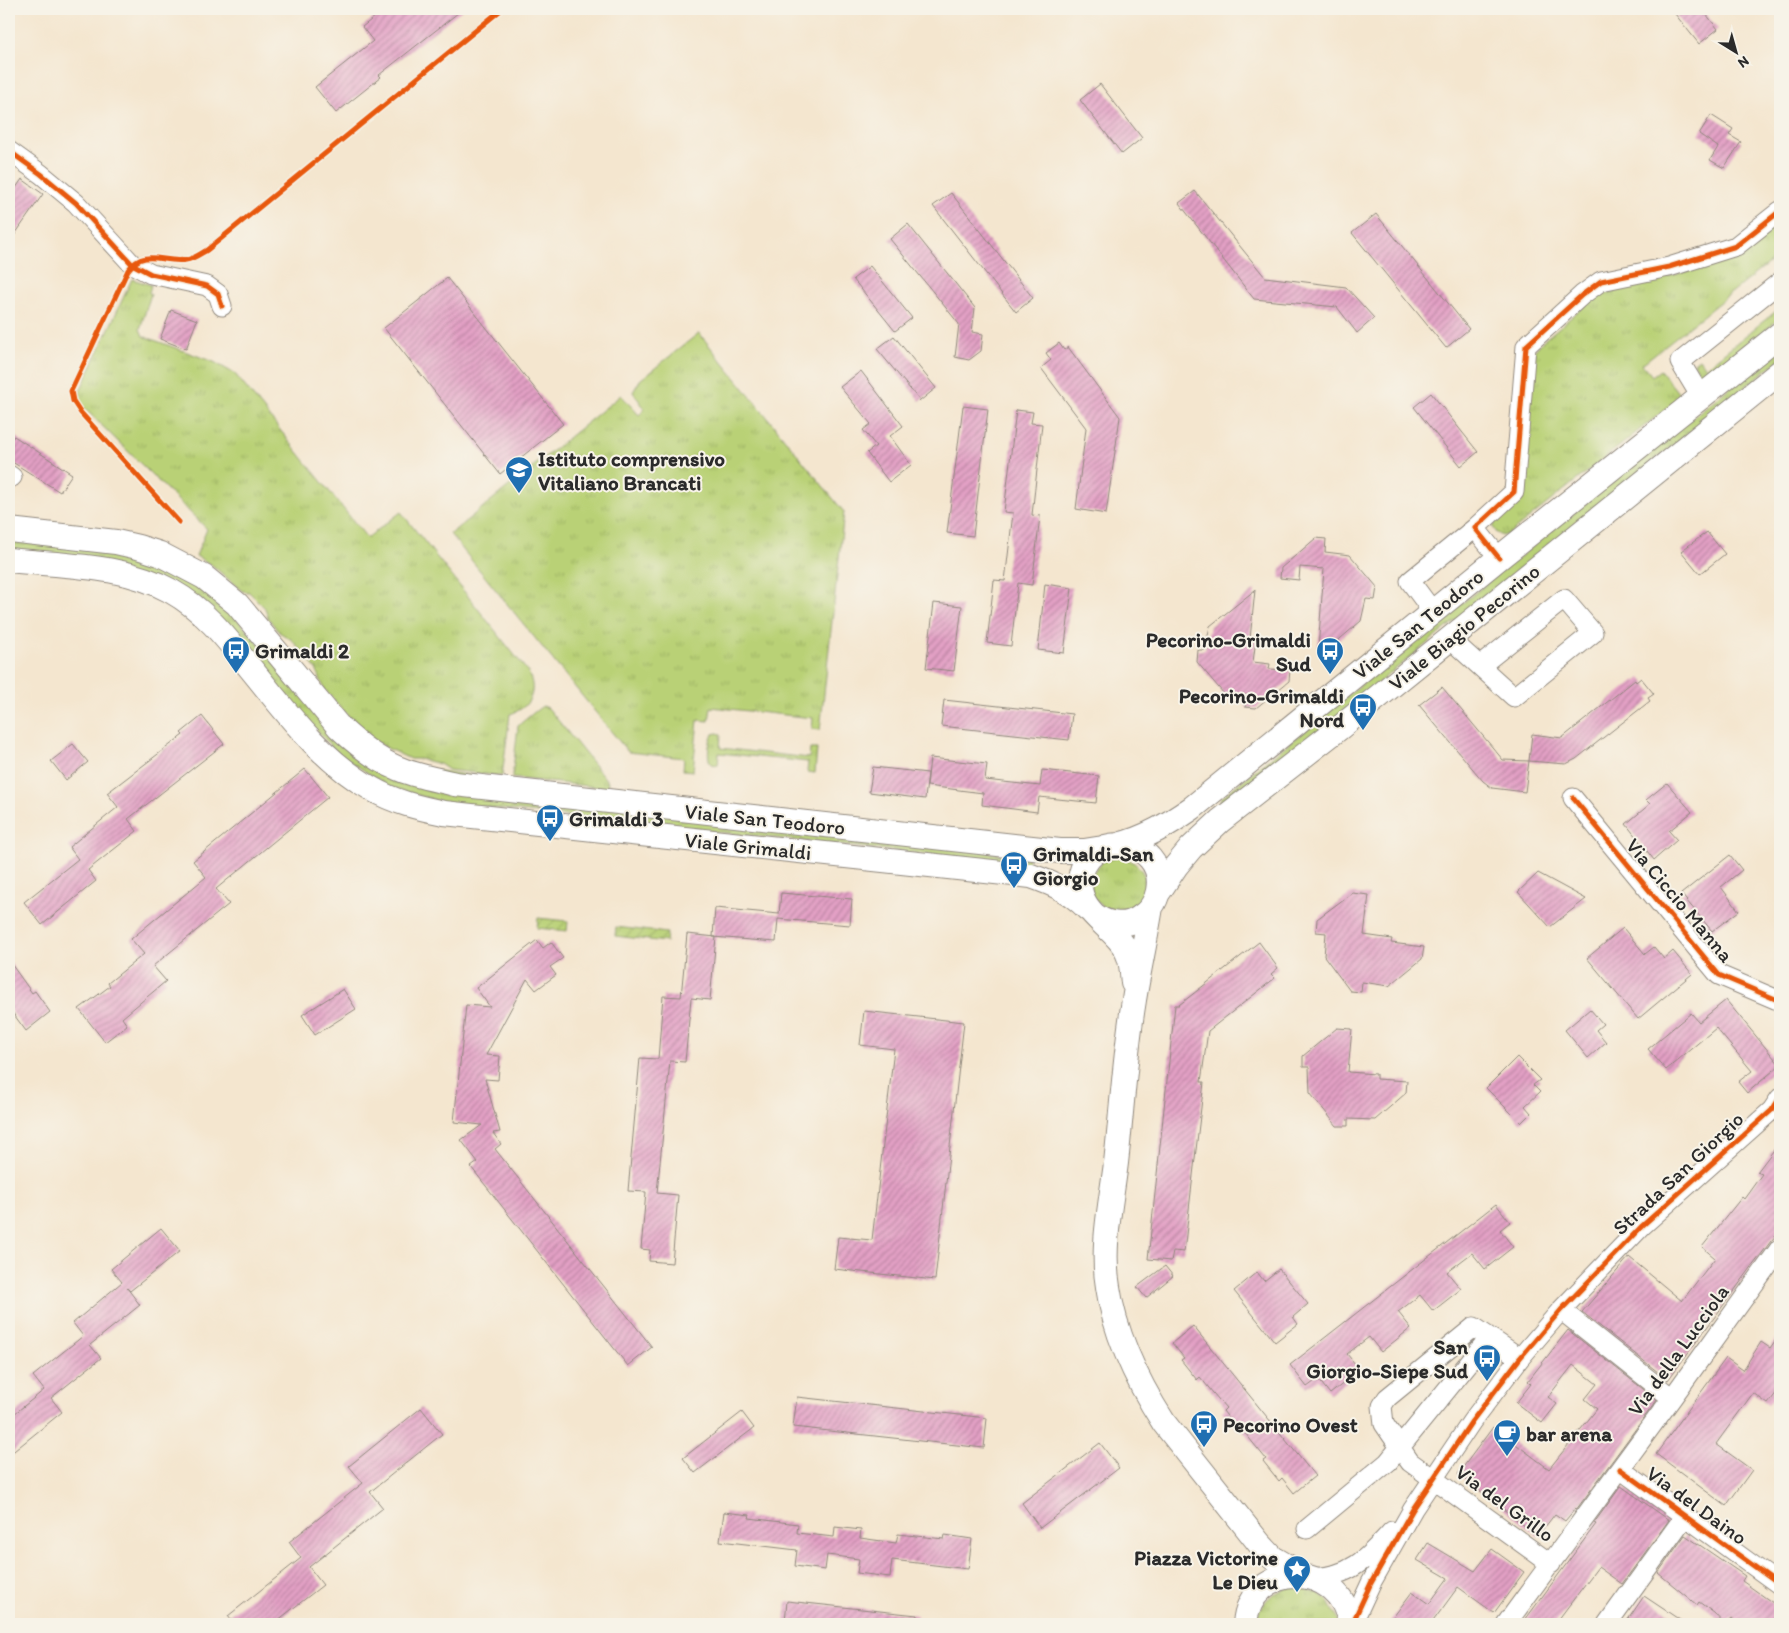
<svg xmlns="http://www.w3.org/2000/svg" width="1789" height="1633" font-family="Itim,sans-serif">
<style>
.grass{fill:url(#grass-tufts);stroke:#727e50}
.garden{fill:url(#garden-furrows);stroke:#727e50}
.building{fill:url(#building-hatch)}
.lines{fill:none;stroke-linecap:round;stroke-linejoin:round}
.minor-casing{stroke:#90887d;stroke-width:21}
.major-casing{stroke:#90887d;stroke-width:26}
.minor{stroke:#fff;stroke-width:19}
.major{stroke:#fff;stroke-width:24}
.cycleway-casing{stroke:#f7f3e8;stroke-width:8}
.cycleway{stroke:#e8590c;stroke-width:5}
.labels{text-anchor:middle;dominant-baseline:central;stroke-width:4;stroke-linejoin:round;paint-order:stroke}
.poi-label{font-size:21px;font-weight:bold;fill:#2b2b2b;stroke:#f7f3e8;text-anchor:start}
.street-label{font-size:21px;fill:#2b2b2b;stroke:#f7f3e8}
</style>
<defs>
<pattern id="grass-tufts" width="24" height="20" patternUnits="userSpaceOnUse" patternTransform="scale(1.25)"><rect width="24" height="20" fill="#b9d176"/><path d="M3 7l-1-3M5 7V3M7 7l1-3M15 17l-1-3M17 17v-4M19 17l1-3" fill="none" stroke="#9fb466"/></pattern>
<pattern id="garden-furrows" width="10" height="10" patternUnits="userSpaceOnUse" patternTransform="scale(1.25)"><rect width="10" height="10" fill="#b9d176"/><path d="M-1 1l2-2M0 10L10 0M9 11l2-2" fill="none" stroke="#9fb466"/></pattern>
<pattern id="building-hatch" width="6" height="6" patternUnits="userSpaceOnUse" patternTransform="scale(1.25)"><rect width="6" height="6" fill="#e3a0c5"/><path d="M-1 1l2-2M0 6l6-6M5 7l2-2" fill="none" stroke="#b883a0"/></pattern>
</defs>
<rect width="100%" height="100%" fill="#f7f3e8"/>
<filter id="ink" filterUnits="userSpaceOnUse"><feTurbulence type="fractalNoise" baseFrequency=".02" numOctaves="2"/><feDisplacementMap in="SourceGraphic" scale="10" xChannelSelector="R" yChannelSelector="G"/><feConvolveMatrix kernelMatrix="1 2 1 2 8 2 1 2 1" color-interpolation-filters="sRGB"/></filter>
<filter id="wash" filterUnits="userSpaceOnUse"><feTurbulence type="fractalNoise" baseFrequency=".0096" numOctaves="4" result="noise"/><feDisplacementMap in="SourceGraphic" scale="20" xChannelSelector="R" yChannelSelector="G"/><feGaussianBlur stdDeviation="1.12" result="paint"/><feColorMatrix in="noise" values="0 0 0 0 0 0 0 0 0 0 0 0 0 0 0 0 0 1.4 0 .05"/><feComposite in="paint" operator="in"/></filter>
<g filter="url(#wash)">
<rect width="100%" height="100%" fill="#f4e6cf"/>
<!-- grass -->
<path class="grass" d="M1780 220V254L1642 364 1652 376 1660 370 1679 394 1677 400 1509 534 1503 536 1497 533 1493 527 1495 522 1522 500 1532 361 1535 350 1543 341 1589 302 1604 294 1692 270Z
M132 279 151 285 149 293 151 294 140 329 143 336 214 362 235 374 367 538 401 512 528 672C538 691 530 708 510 714L502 776 449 770 440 764 420 759H410L383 746 368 736 353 721 325 690 316 669 292 640 279 632 268 618 265 608 249 592 242 591 212 565 196 556 207 529 80 404 78 396 80 391Z
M1780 308V318L1708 375 1699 373 1694 363 1699 359 1706 367Z
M699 333 844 512 820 730 812 729 813 718 711 707 709 721 698 720 693 771 683 770 684 758 628 752 450 534 621 395 639 415 645 409 633 392 640 380Z
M1780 347V359L1228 804 1222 803 1220 800 1222 797Z
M9 540 130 553 181 574 228 609 365 760 1028 858V865L445 803 390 787 337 753 200 598 9 550Z
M543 706 548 708 608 782 607 788 512 778 518 726C521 723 540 707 543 706Z
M717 733 721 734 720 748 809 758 810 749H817L815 773 807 772 808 762 719 753 718 765 711 764C706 757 709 741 713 734Z
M1119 857C1144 860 1158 892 1135 907 1132 909 1128 912 1125 913 1120 914 1113 913 1108 912L1092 897 1091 875 1102 862Z
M1291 1587C1324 1592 1327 1593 1339 1624H1255C1263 1601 1267 1595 1291 1587Z"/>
<!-- garden -->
<path class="garden" d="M538 918 568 921 567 931 537 928Z
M616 927 667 933 666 942 615 936Z"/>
<g id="blocks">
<!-- building -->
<path class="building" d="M385 9H463L379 75 381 77 336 113 315 87 373 41 362 27Z
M1671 9H1702L1718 29 1699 44Z
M1100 84 1142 138 1122 154 1080 100Z
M1711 115 1733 129 1729 135 1741 142 1724 168 1710 160 1718 147 1699 134Z
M22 179 43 194 9 243V198Z
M1195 191 1265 277 1346 287 1374 318 1357 333 1337 307 1254 299 1179 203Z
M951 193 1033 298 1016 312 933 206Z
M1376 214 1469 329 1446 348 1352 233Z
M908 224 975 308 972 332 983 334 981 351 969 360 955 357 959 324 890 239Z
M870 266 912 318 895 331 853 279Z
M447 278 563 424 500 474 384 328Z
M171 310 197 320 186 349 160 339Z
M894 336 936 388 920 401 877 349Z
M1059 343 1064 350 1068 347 1120 417 1106 514 1076 509 1086 428 1041 368 1051 360 1046 353Z
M861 371 903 426 890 436 911 465 889 482 867 453 876 446 863 430 871 424 840 387Z
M1431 393 1478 452 1461 466 1414 407Z
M963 406 988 409 973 536 947 533Z
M1016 410 1033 412 1031 423 1042 424 1032 515 1040 516 1032 585 1018 583 1011 646 987 643 994 580 1005 581 1013 513 1004 512Z
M14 436 72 474 60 492 9 460V443Z
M1707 532 1725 554 1700 574 1681 551Z
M1316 538 1326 539 1325 552 1350 555 1377 587 1375 600 1366 599 1361 621 1327 650 1318 649 1324 569 1300 567 1299 580 1280 578 1281 568Z
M1045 584 1072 588 1064 653 1038 650Z
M1255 590 1250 639H1256L1253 662 1270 664 1269 669 1290 670 1289 681 1256 708 1245 707 1247 695 1224 694 1197 662 1198 650H1205L1210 626Z
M934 603 962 606 954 671 926 668Z
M1641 678 1654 694 1648 698 1650 701 1576 759 1566 764 1529 761 1532 734 1562 738 1635 680 1636 682Z
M1442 687 1503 760 1529 761 1525 792 1492 788 1483 781 1419 705Z
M944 700 1072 714 1069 740 941 726Z
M202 716 224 744 128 819 137 831 88 870 96 881 42 925 24 902 78 859 69 847 118 807 107 793 183 735 181 733Z
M73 744 88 762 66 780 51 761Z
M930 758 987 764 985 780 1040 786 1042 770 1099 776 1096 803 1039 797 1037 812 982 805 983 793 927 786Z
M873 767 928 773 925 799 869 792Z
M305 769 328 797 216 889 229 904 153 966 166 981 122 1018 127 1025 105 1042 79 1009 110 986 108 983 144 954 131 939 206 877 193 861Z
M1667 783 1692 812 1669 831 1677 840 1654 860 1626 824 1650 804 1646 800Z
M1730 855 1742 870 1721 887 1739 911 1712 931 1681 894Z
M1538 873 1586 899 1550 927 1518 892Z
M781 893 852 899 850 925 778 919 776 942 713 937 715 908 779 914Z
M1352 893 1369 895 1364 935 1392 939 1391 943 1424 947 1422 959 1389 986 1362 982 1361 992 1350 991 1324 956 1326 933 1316 932 1317 919Z
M1623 928 1645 954 1654 947 1664 959 1673 951 1692 974 1638 1019 1587 958Z
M687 934 716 937 710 1000 691 998 685 1062 670 1061 657 1193 678 1195 672 1263 649 1261 650 1250 641 1249 646 1192 628 1191 640 1058 658 1059 663 996 681 997Z
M537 940 543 948 551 942 563 958 550 967 556 975 536 990 527 979 486 1055 500 1056 498 1080 485 1079 500 1132 493 1133 501 1144 495 1149 652 1347 628 1366 471 1167 478 1162 461 1140 482 1125 454 1122 466 1005 490 1007 476 988Z
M1259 942 1278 968 1271 974 1275 978 1208 1031 1201 1082H1204L1184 1252 1173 1251 1171 1261 1148 1259 1175 1005H1179Z
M9 961 32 993 35 991 50 1012 26 1031 9 1008Z
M343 989 356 1009 315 1035 302 1015Z
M1726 1000 1780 1065 1747 1093 1738 1082 1752 1071 1716 1028 1666 1070 1648 1049 1691 1013 1699 1022Z
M1590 1009 1603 1024 1596 1030 1606 1042 1588 1058 1565 1030Z
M864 1011 964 1022 935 1280 834 1269 838 1237 872 1240 894 1049 860 1045Z
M1337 1028 1352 1029 1348 1072 1376 1074V1079L1407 1081 1406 1093 1375 1120 1348 1119V1126H1337L1310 1093 1309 1067H1303V1056Z
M1517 1057 1540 1080 1533 1085 1540 1092 1525 1106 1531 1113 1521 1123 1486 1088Z
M1780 1142V1231L1771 1241 1668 1380 1582 1312 1629 1257 1682 1301 1715 1258 1702 1247 1742 1197 1744 1199 1762 1174 1757 1172Z
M1496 1204 1510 1222 1500 1230 1513 1247 1485 1269 1472 1253 1447 1272 1461 1289 1433 1311 1420 1295 1398 1312 1411 1328 1381 1352 1369 1337 1347 1354 1360 1370 1330 1394 1318 1379 1307 1387 1290 1365Z
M161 1228 180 1251 130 1291 127 1288 140 1305 90 1345 101 1358 51 1398 62 1412 9 1455V1418L44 1390 33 1376 83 1336 73 1323 122 1282 111 1269Z
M1165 1266 1173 1276 1146 1298 1137 1287Z
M1279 1269 1308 1304 1293 1317 1298 1324 1275 1342 1234 1291 1257 1272 1264 1281Z
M1193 1326 1315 1476 1294 1493 1282 1478 1279 1481 1263 1461 1266 1459 1253 1443 1241 1428 1238 1430 1223 1411 1226 1408 1213 1393 1200 1377 1197 1380 1181 1360 1184 1358 1172 1343Z
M1568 1330 1657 1400 1576 1510 1575 1509 1565 1521 1555 1514 1538 1536 1458 1474 1493 1427 1549 1469 1597 1409 1585 1399 1597 1384 1573 1365 1548 1397 1557 1404 1542 1423 1516 1403 1531 1384 1528 1381Z
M1780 1334V1388L1768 1404 1753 1393 1716 1444 1752 1470 1726 1506 1656 1454 1726 1358 1743 1370 1761 1342 1770 1348Z
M797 1397 987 1418 984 1448 793 1427Z
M421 1408 442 1434 370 1492 383 1508 309 1567 323 1585 273 1624H234L228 1616 301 1558 289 1542 363 1483 349 1466Z
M742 1412 754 1428 695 1473 683 1458Z
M1100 1443 1119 1468 1040 1528 1022 1503Z
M1621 1486 1669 1520 1622 1584 1598 1567 1555 1624H1522L1596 1524 1594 1523Z
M724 1512 750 1515 749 1518 798 1524 797 1533 834 1537 835 1527 861 1530 860 1538 896 1543 898 1534 944 1539 945 1535 972 1539 968 1569 892 1560 890 1577 857 1573 859 1559 827 1555 825 1570 795 1566 797 1550 720 1541Z
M1685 1535 1745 1576 1742 1581 1780 1608V1624H1738L1731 1618 1724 1624 1714 1613 1699 1602 1697 1605 1658 1573Z
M1428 1543 1475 1571 1492 1549 1524 1572 1494 1613 1458 1587 1431 1624H1388L1412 1592 1429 1604 1448 1578 1417 1560Z
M1644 1596 1686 1624H1625Z
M787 1601 917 1615 916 1624H820L785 1621Z"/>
</g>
</g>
<g filter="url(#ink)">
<use href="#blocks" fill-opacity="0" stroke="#90887d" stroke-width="1"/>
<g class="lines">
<!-- minor casing -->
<g class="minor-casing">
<path id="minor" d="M9 151 41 174 76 203 132 264 151 274 207 286 218 294 222 306
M1701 397 1680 362 1780 282
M9 475 12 477
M1499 558 1475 528 1514 492 1526 346 1582 295 1601 281 1669 267 1736 246 1780 211
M1433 612 1410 581 1475 528
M1450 639 1514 697 1593 633 1564 599 1480 666
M1573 798 1719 975 1780 1001
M1561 1310 1672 1398
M1520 1358 1474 1327 1387 1398 1382 1406 1384 1424 1410 1462 1551 1564
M1620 1469 1780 1585
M1307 1529 1388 1462 1489 1338
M1313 1578C1352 1576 1367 1558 1392 1531
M1352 1624 1371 1583 1413 1509 1472 1421 1520 1358 1561 1310 1642 1226 1772 1110 1780 1098
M1506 1624 1672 1398 1780 1248
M1607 1624 1685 1516"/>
</g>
<!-- major casing -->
<g class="major-casing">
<path id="major" d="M9 530 116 542 138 547 160 554 204 577 237 604 339 727C356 743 375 759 397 768 415 776 435 779 455 784L1060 851H1084L1103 848
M9 560C62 566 123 564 171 591 203 609 225 636 247 664 285 710 319 759 372 789 394 802 419 808 444 813L1031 876C1054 884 1072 892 1088 909
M1118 845C1146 838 1169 824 1192 808L1499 558 1780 334
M1158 893 1176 866 1191 848 1220 821 1342 726 1780 372
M1151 907C1146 938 1139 969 1134 1000 1125 1054 1122 1109 1116 1163 1111 1203 1101 1247 1108 1287 1115 1336 1137 1381 1164 1423L1259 1543 1273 1558 1304 1576
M1096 916C1109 925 1126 927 1139 918 1149 912 1156 902 1158 891 1168 836 1082 827 1080 883 1078 915 1120 928 1129 957 1132 965 1132 975 1133 983
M1245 1624C1250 1560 1341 1560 1350 1624"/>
</g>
<!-- minor -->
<use href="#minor" class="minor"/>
<!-- major -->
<use href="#major" class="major"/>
<!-- cycleway casing -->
<g class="cycleway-casing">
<path id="cycleway" d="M9 151 41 174 76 203 132 264 151 274 207 286 218 294 222 306
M179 522 81 413 73 401 71 391 128 270C145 247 164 264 186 260 194 259 200 254 207 250L502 9
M1499 558 1475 528 1514 492 1526 346 1582 295 1601 281 1669 267 1736 246 1780 211
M1573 798 1719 975 1780 1001
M1620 1469 1780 1585
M1352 1624 1371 1583 1413 1509 1472 1421 1520 1358 1561 1310 1642 1226 1772 1110 1780 1098"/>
</g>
<!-- cycleway -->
<use href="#cycleway" class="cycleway"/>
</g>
</g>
<!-- icons -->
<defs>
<g id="school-pin" transform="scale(1.4375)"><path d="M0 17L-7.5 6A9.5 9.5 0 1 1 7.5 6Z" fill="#1f6fb2" stroke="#f7f3e8"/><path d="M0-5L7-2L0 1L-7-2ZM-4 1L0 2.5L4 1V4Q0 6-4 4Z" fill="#fff"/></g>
<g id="bus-pin" transform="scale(1.4375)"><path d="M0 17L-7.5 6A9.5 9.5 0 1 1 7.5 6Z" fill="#1f6fb2" stroke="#f7f3e8"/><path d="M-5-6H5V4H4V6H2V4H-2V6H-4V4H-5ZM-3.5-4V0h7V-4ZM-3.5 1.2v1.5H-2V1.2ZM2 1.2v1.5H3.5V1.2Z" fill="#fff"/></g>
<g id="cafe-pin" transform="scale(1.4375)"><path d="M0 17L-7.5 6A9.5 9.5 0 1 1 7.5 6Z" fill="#1f6fb2" stroke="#f7f3e8"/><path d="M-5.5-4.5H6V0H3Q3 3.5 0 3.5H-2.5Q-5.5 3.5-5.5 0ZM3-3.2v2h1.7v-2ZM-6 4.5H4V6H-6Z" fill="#fff"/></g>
<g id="sight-pin" transform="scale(1.4375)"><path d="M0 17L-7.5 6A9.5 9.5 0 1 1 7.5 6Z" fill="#1f6fb2" stroke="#f7f3e8"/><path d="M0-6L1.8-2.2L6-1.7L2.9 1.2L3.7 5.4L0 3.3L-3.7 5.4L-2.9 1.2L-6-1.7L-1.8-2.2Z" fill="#fff"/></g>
</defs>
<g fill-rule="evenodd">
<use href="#school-pin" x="519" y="470"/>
<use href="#bus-pin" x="236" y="650"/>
<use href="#bus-pin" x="1330" y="651"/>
<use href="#bus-pin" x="1363" y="707"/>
<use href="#bus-pin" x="550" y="818"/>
<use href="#bus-pin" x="1014" y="865"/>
<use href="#bus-pin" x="1487" y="1358"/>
<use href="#bus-pin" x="1204" y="1424"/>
<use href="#cafe-pin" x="1507" y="1433"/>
<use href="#sight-pin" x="1297" y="1569"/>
</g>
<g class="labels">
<!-- poi labels -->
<g class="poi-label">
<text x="538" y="458">Istituto comprensivo<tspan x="538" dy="24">Vitaliano Brancati</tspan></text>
<text x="1311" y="639" text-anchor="end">Pecorino-Grimaldi<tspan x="1311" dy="24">Sud</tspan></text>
<text x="255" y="650">Grimaldi 2</text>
<text x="1344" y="695" text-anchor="end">Pecorino-Grimaldi<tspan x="1344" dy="24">Nord</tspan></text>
<text x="569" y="818">Grimaldi 3</text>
<text x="1033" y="853">Grimaldi-San<tspan x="1033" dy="24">Giorgio</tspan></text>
<text x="1468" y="1346" text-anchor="end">San<tspan x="1468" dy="24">Giorgio-Siepe Sud</tspan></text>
<text x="1223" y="1424">Pecorino Ovest</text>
<text x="1526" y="1433">bar arena</text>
<text x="1278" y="1557" text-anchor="end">Piazza Victorine<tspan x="1278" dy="24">Le Dieu</tspan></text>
</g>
<!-- street labels -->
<g class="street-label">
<text transform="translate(1418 624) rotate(-39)">Viale San Teodoro</text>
<text transform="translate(1464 627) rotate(-39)">Viale Biagio Pecorino</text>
<text transform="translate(765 819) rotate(6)">Viale San Teodoro</text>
<text transform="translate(748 846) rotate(6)">Viale Grimaldi</text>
<text transform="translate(1680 900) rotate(50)">Via Ciccio Manna</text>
<text transform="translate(1678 1173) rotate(-43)">Strada San Giorgio</text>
<text transform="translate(1678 1350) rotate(-54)">Via della Lucciola</text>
<text transform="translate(1505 1503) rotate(36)">Via del Grillo</text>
<text transform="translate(1697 1505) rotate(36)">Via del Daino</text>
</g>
</g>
<!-- margin -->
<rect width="1789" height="1633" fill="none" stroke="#f7f3e8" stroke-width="30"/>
<!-- north arrow -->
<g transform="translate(1736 52) rotate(143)" stroke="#f7f3e8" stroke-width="4" paint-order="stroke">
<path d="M0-4L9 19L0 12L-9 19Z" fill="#2b2b2b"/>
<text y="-8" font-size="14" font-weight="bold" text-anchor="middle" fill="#2b2b2b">N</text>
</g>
</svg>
